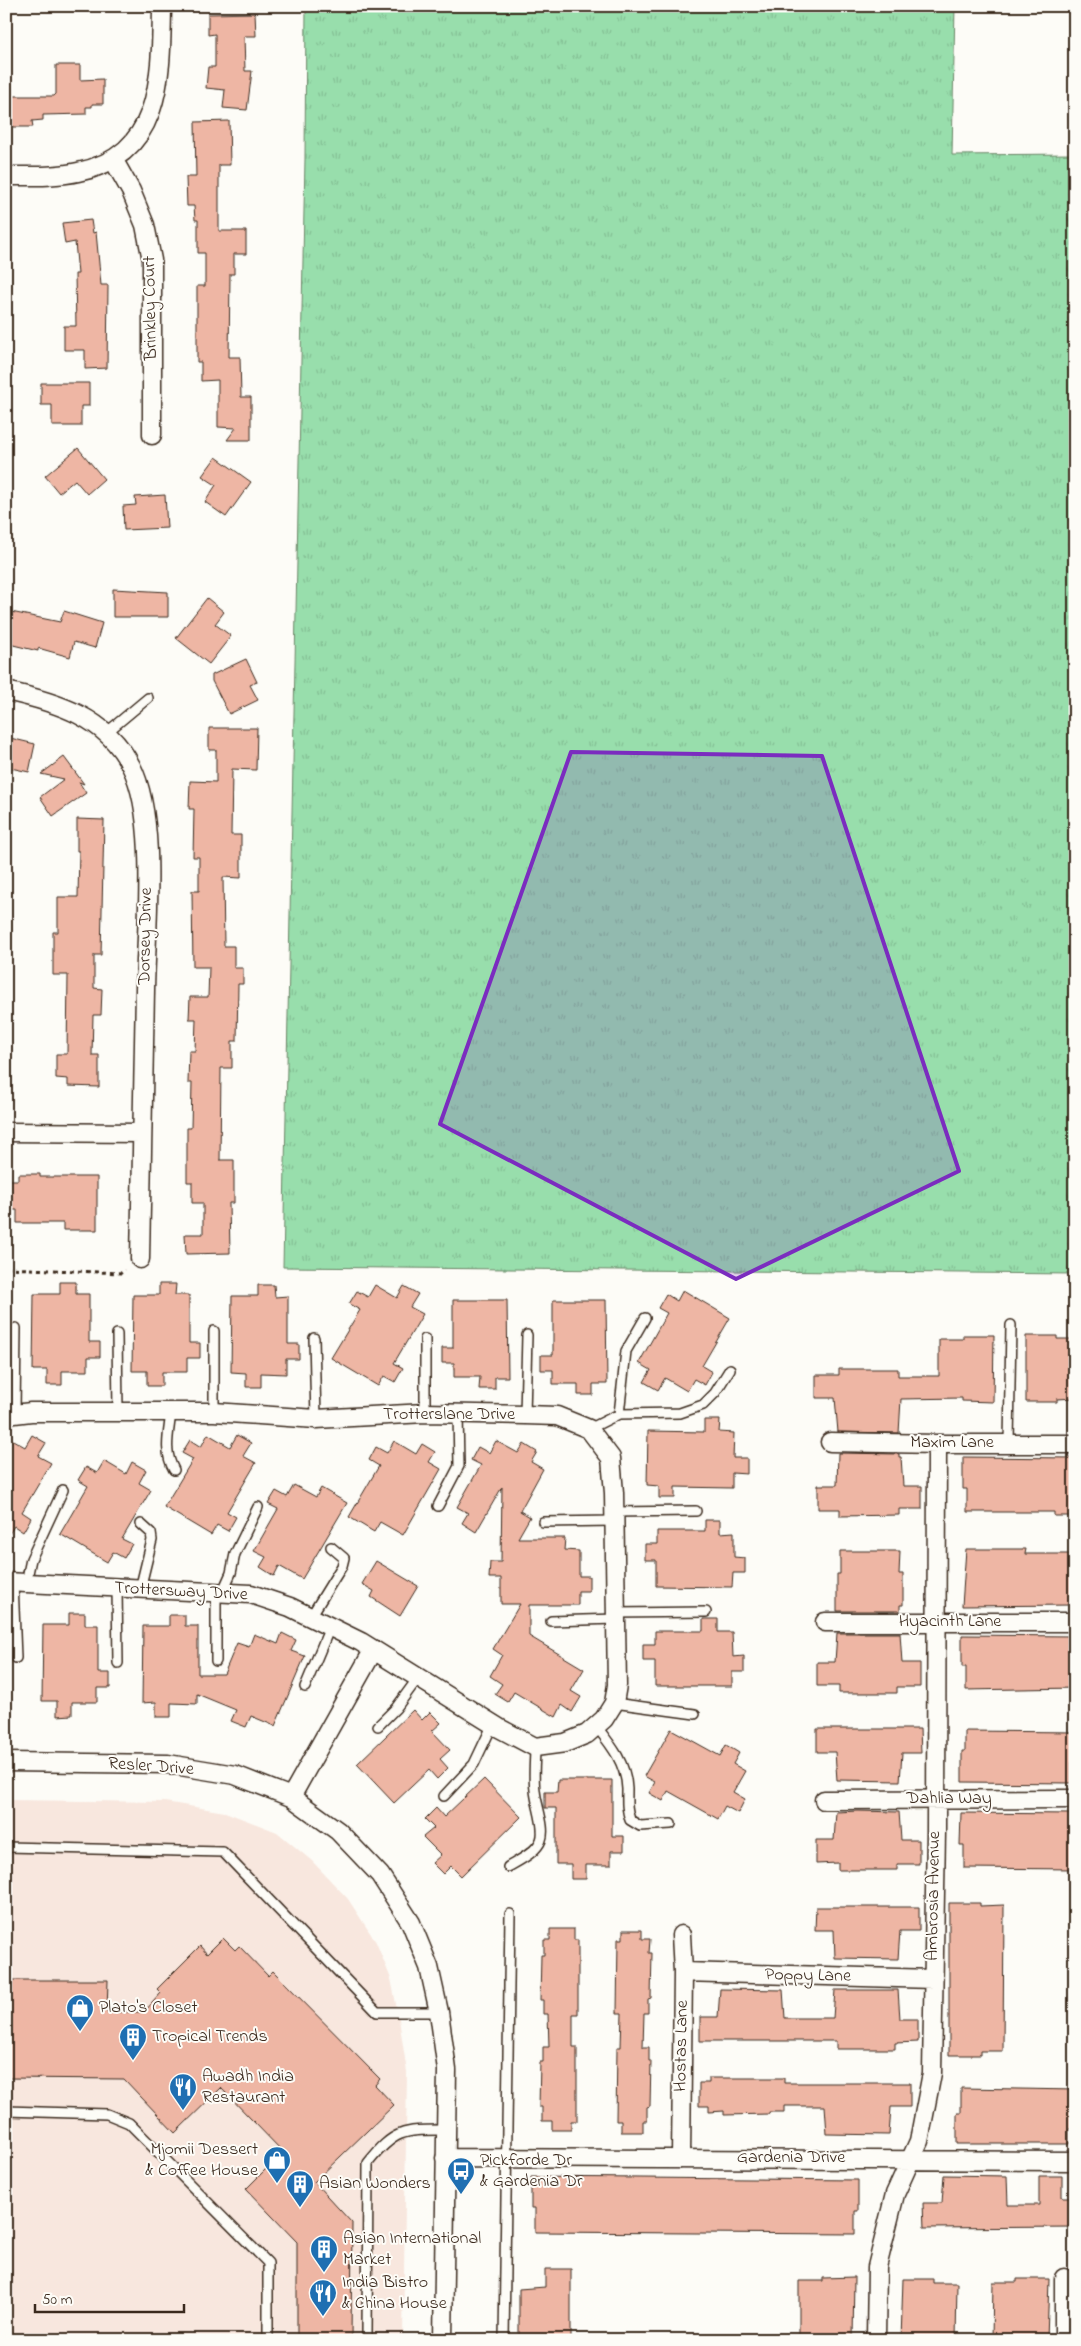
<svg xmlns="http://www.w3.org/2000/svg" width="1081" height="2346" font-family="'Indie Flower',sans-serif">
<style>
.built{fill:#f8e7de}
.grass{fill:url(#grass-tufts);stroke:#6a8465}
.building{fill:#eeb6a4;stroke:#3b2a1e}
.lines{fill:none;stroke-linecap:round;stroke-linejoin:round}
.service-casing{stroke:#3b2a1e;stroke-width:12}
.minor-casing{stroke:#3b2a1e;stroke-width:21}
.path{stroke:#3b2a1e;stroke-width:3;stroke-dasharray:4 4;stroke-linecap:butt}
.service{stroke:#fdfcf7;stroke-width:9}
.minor{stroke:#fdfcf7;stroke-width:18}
.marked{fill:#7b2cbf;fill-opacity:0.2;stroke:#7b2cbf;stroke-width:4;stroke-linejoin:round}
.labels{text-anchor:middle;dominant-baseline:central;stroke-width:4;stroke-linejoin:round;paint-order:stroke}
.street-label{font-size:18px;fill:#3b2a1e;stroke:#fdfcf7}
.poi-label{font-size:18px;fill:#3b2a1e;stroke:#fdfcf7;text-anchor:start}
</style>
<defs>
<pattern id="grass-tufts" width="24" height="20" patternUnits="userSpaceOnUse" patternTransform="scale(1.25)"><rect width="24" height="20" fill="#98deac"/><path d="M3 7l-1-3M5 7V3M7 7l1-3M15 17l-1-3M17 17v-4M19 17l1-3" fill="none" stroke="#84bf94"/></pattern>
</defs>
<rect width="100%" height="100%" fill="#fdfcf7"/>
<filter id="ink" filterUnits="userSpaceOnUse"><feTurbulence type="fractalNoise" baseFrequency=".02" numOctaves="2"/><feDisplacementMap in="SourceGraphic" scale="10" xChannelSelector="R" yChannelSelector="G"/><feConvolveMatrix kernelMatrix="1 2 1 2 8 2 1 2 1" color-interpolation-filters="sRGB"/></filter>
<g filter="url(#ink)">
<!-- built -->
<path class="built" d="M6 1800 165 1802 225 1812 277 1832 312 1861 348 1899 376 1942 391 1979 399 2019 407 2072 403 2340H6Z"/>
<!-- grass -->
<path class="grass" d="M306 6H955L952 155 1075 154V1274L283 1267 305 159Z"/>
<!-- building -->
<path class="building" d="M255 13 256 36H244L245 71H252L247 110 223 108 225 90 206 88 208 67H215V34L208 35V14Z
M56 65H80V80L103 79V104H92V107H86V114L43 115V120L32 121 33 127H6V96H54L56 94Z
M229 121 230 165H219V231H246V254H234V274H230L229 357H240L241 397H251V440H227L236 428 218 427V380L201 381V362H197V286H205V253H198V220H195L194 206H187L186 177H196L195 122Z
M91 220 93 233 96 232 101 285H108L107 368 85 369V350H64V326H76L75 274H78L75 242 65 244 62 223Z
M41 383H89V406H81V426H52V405H41Z
M78 448 104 479 87 494 75 480 59 493 45 476Z
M216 457 251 482 226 517 205 502 216 485 202 476Z
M165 495 167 528 124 530 123 506 136 505 135 497Z
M113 589 168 592V617H113Z
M207 598 224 612 215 624 231 636 209 664 176 638Z
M6 611 60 622 64 611 102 623 95 648 74 642 70 657 38 648V651L9 644 10 638 6 637Z
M246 659 257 682 250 685 258 700 229 714 212 681V675Z
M209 728H257L256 770 232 769 231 835H241V878L223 877 224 946H234V968H243V984H238L237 1041H232V1068H221L220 1160H234V1203H229L230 1253 186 1254 185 1234H203V1203H192V1182H187V1128H191L192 1083H188L189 1051H195L196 1019H189L190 997H208L209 967H193L192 891H199V857H193L194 809H189L190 781 216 782V750H209Z
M10 738 35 744 29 772 6 767V739Z
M64 757 84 784 79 782 86 793 53 816 40 797 64 779 41 774Z
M77 819 104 820 101 955H94V988L102 989 101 1015H93L92 1055H99V1087L68 1086V1079L56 1078V1054H67L68 975H53V932H58V897H78L79 851H77Z
M18 1174H40V1177H97V1230H63V1223H17V1210H6V1180H18Z
M60 1282H76V1294H89V1342H100V1357H88V1371H62V1385H47V1370H33L34 1294H60Z
M159 1284H176L175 1295H189V1343H200V1358H187V1372H162V1386H147V1371H132L133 1295H159Z
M258 1285H274L275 1297 288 1296V1344H299V1359H286V1374L261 1373V1387H246V1373L231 1372 232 1296H258Z
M375 1285 397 1298 404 1286 418 1294 410 1307 423 1314 394 1363 403 1368 395 1382 384 1376 378 1386 331 1358 360 1310 349 1304 357 1291 368 1297Z
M683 1290 730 1318 702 1366 712 1372 705 1385 694 1379 687 1391 665 1378 658 1390 644 1382 651 1370 639 1363 667 1313 658 1308 666 1294 677 1301Z
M453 1300H507L508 1377H495V1389H479L480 1377H454V1363H442V1348H453Z
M553 1300H606L607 1384H593V1395H578V1384H553V1370H541V1355H553Z
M963 1335H994L993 1402 962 1401V1398L901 1399 899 1433 838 1432 835 1398H816V1375H839V1369H898V1376H939V1339H963Z
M1026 1336H1057V1339H1075V1398L1057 1399V1402H1026Z
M704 1420H720L719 1432 734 1433 733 1458H747V1474L732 1473V1488L675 1487V1498H659V1486L647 1485 648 1431 704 1432Z
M208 1434 230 1447 237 1435 251 1443 243 1456 256 1463 227 1512 236 1517 228 1531 217 1525 211 1535 164 1507 193 1459 182 1453 190 1440 201 1447Z
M32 1435 46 1443 38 1456 51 1463 22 1512 31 1518 23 1532 14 1526 6 1539V1436L25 1447Z
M394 1441 416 1454 422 1444 435 1452 429 1462 441 1469 403 1535 380 1522 374 1532 349 1517 379 1466 369 1460 376 1447 387 1453Z
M496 1441 518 1453 524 1444 537 1452 531 1462 543 1469 520 1511 530 1517 518 1538H565L564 1550 579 1551V1576H589V1591H578V1605H529V1636L584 1669 571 1691 581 1697 572 1712 562 1705 556 1717 514 1692 508 1702 495 1694 502 1684 490 1676 502 1655 493 1649 520 1604H501V1578H489L490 1562H501L502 1487 476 1532 462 1523 468 1513 457 1507 481 1465 471 1460 478 1447 489 1453Z
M838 1453 899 1454V1457H901L903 1486H922V1509H899V1515L840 1516V1509H818V1485H837Z
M963 1457 1074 1458 1075 1516H1054V1512H967V1489H963Z
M104 1461 126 1474 132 1462 146 1470 139 1483 151 1490 122 1539 132 1544 124 1558 113 1552 107 1562 60 1534 88 1486 78 1480 86 1467 97 1473Z
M294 1485 316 1497 321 1488 347 1503 302 1579 279 1566 274 1576 260 1567 266 1557 254 1551 278 1509 268 1504 276 1491 287 1497Z
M705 1520H720V1533L734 1532V1557L745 1558V1573H733L732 1587 656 1586V1560H645V1544H657V1531H705Z
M966 1549H1026L1025 1554H1075L1073 1605 962 1606Z
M840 1551H900L899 1574H903V1605H900V1611H837V1574H840Z
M376 1561 418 1586 400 1616 371 1597 374 1591 362 1584Z
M69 1613H85V1625H98V1673H110V1688H97V1702H72V1715L57 1716V1701H42L43 1625H69Z
M169 1615H185V1626H198V1674H224L237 1643 249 1647 254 1634 278 1644 282 1633 296 1640 291 1651 305 1656 275 1726 251 1716 246 1727 231 1721 236 1710 197 1694V1704L171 1703V1717H156V1702L142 1703 143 1626H169Z
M703 1619H718V1632H732L733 1657 744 1656V1672H732V1686H655V1661H643V1644H655V1631H703Z
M837 1633H900L902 1663H920V1687H897V1693H839V1686H817V1662H835Z
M962 1635 1072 1636 1075 1688 966 1690V1667H962Z
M413 1710 422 1720 430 1712 441 1723 432 1731 450 1750 440 1759 448 1768 437 1779 429 1770 394 1803 357 1764Z
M671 1729 720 1756 726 1745 739 1753 733 1764 745 1771 733 1792 745 1799 738 1813 725 1806 718 1819 668 1791 663 1801 649 1793 655 1782 644 1776Z
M817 1729H920L921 1753H902L900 1781 837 1780 835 1752H817Z
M965 1731 1075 1732V1762H1072V1783L962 1782V1751H965Z
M484 1779 521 1817 461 1876 451 1866 443 1874 432 1863 441 1855 423 1837 434 1828 425 1819 436 1808 444 1817Z
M558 1780H612V1836H624V1851H611V1865H586V1879H571V1864H556V1808H545V1792H557Z
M858 1811 899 1812 901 1840H919V1864H897V1870H838V1863L816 1864V1840H834L836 1812Z
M961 1813 1071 1814V1835H1075V1869L964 1868V1845H960Z
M949 1903H980V1906L1004 1905 1003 2051H980V2055H949Z
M816 1907H919V1931H900L898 1959 835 1958 834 1930H815Z
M550 1929H574V1940H578V2014H573V2047H577V2121H571V2130H552V2121H542V2107H539L540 2062H543V2047H549L548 2014H543V2000H540L541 1955H544V1940H550Z
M623 1930H642V1939H650L649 1953H652L651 1998 648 1999V2013H644L643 2047H649V2061H651L650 2106 647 2107V2121H643V2132H621V2121H616L617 2047H621L622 2013H617L618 1939H623Z
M223 1938 235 1950 239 1946 268 1976 273 1971 380 2079 375 2085 394 2105 314 2182 352 2223 351 2340H297V2242L246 2189 283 2152 221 2088 175 2133 124 2079 6 2078V1980H108L107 2012H144L161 1993 157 1989 200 1946 207 1954Z
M720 1989 783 1990 785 2018H833L835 1990H898L900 2019H918V2042L895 2043V2049H836V2041H700V2017H718Z
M709 2078H784V2083H910V2107H891L889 2135 827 2134 825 2106H784V2112H769V2114L724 2115V2111L709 2112V2106H699V2083H709Z
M961 2088 1075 2090V2128H1069V2144H957V2113H961Z
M944 2175 1007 2176 1008 2205H1039V2176H1062V2197H1075V2227L924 2228 923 2203H942Z
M531 2177 858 2180V2211H855V2234L535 2232V2208H531Z
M545 2269H571V2340H519V2289L545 2287Z
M854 2277 853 2340H799V2281H823V2278Z
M903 2279H933V2283H957L956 2340H901Z
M1017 2279H1049L1047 2340H992L993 2282H1017Z"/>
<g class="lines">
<!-- service casing -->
<g class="service-casing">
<path id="service" d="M106 733 148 698
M214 1331V1412
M117 1334 118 1412
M314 1338 316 1419
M425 1339V1413
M171 1412C169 1433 163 1451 174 1470
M15 1414 16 1328
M619 1414 626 1351 645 1318
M525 1415 527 1335
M589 1429 619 1414 680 1413 703 1405 715 1393 730 1369
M1009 1443 1011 1325
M438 1506 459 1466 458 1413
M615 1512 696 1511
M543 1522 615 1521
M13 1582 16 1658
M26 1583 31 1559 63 1490
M117 1588 118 1663
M140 1589 152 1540 151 1533 141 1524
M222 1593 231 1573 235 1554 258 1507
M616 1613 706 1612
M310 1618 342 1566 344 1558 331 1547
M551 1621 616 1619
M216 1661V1592
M305 1687 330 1627
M614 1703 695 1714
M378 1726 396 1708 418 1678
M596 1726C611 1745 626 1763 627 1789 627 1802 626 1807 630 1820L640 1826 671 1824
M444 1796 474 1764 493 1724
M6 1847 223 1852 377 2012H439
M508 1867C518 1861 537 1852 541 1840 546 1828 536 1805 535 1790 533 1776 535 1761 535 1747
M6 2111 107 2114 129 2123 268 2263V2340
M367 2340 368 2163C395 2129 404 2130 445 2130
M504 2340 510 1914"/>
</g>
<!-- minor casing -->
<g class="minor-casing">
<path id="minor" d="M113 159 131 191 145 225 152 260V435
M6 176C30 176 55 177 78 172 163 155 161 75 162 6
M6 691C56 702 107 717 131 766 158 818 146 930 145 990 143 1080 142 1169 140 1259
M6 1132 142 1133
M6 1415 31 1412H214L316 1419 425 1413 525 1415 557 1416 589 1429 611 1458 614 1493 617 1685 614 1703 604 1719 587 1734 565 1743 535 1747 499 1728 361 1642 290 1607 251 1594 6 1582
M830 1442 937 1444H1075
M825 1622H1075
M6 1762 168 1764 235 1775 291 1797 338 1831 380 1875 411 1923 429 1967 439 2012 447 2070 443 2340
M291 1797 373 1651
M824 1800 1075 1799
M683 1972 933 1979
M445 2158 1075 2161
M681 2158 683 1972 681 1935
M876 2340 877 2267 895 2194 919 2141 932 2073 936 1831 937 1444
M1064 2340V2278"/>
</g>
<!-- path -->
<path class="path" d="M6 1268 121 1273 125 1270"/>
<!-- service -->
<use href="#service" class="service"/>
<!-- minor -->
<use href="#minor" class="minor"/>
</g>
</g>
<!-- marked area -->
<path class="marked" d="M571 752 822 756 959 1171 736 1279 440 1124Z"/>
<!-- icons -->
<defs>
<g id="shop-pin" transform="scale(1.4375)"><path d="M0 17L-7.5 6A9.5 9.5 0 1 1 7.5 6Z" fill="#1f6fb2" stroke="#fdfcf7"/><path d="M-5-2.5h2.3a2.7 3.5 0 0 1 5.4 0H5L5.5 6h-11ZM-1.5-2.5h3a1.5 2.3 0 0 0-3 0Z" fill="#fff"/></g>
<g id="building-pin" transform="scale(1.4375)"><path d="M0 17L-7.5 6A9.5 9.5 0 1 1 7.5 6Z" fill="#1f6fb2" stroke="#fdfcf7"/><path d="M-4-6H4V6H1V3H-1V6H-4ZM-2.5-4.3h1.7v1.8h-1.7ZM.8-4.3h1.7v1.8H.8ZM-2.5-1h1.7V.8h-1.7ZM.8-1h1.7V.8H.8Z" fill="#fff"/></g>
<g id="restaurant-pin" transform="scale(1.4375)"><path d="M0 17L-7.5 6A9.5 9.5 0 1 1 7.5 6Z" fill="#1f6fb2" stroke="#fdfcf7"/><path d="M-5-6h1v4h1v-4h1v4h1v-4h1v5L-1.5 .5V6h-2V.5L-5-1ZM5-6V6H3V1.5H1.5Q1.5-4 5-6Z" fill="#fff"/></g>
<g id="bus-pin" transform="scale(1.4375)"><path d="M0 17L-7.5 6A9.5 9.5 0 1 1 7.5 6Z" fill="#1f6fb2" stroke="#fdfcf7"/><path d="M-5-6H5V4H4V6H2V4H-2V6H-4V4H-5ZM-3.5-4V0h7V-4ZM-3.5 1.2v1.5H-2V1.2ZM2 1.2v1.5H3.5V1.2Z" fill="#fff"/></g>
</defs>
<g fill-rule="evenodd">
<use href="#shop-pin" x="80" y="2008"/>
<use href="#building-pin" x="133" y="2037"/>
<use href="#restaurant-pin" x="183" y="2087"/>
<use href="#shop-pin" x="277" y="2160"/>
<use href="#bus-pin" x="461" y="2171"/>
<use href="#building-pin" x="300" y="2184"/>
<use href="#building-pin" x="324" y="2249"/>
<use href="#restaurant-pin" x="323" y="2293"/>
</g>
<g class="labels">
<!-- street labels -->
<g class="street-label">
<text transform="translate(151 308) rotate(-91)">Brinkley Court</text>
<text transform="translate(146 936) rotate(-89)">Dorsey Drive</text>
<text x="449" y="1415">Trotterslane Drive</text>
<text x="952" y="1443">Maxim Lane</text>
<text transform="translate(181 1592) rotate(3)">Trottersway Drive</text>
<text x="950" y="1622">Hyacinth Lane</text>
<text transform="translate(151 1767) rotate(4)">Resler Drive</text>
<text x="949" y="1799">Dahlia Way</text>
<text transform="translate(934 1896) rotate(-89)">Ambrosia Avenue</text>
<text transform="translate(808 1976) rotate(1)">Poppy Lane</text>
<text transform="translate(682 2046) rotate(-89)">Hostas Lane</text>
<text x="791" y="2158">Gardenia Drive</text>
</g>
<!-- poi labels -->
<g class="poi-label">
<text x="99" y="2008">Plato's Closet</text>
<text x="152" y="2037">Tropical Trends</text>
<text x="202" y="2077">Awadh India<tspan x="202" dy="21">Restaurant</tspan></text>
<text x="258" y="2150" text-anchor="end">Mjomii Dessert<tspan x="258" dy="21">&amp; Coffee House</tspan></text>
<text x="480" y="2161">Pickforde Dr<tspan x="480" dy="21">&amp; Gardenia Dr</tspan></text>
<text x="319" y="2184">Asian Wonders</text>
<text x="343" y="2239">Asian International<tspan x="343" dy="21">Market</tspan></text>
<text x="342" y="2283">India Bistro<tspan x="342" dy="21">&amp; China House</tspan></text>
</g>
</g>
<!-- margin -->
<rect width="1081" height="2346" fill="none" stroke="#fdfcf7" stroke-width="25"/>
<rect x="12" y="12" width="1056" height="2321" fill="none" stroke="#3b2a1e" stroke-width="2" filter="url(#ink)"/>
<!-- scale -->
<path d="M35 2304v8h149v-8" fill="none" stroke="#3b2a1e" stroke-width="2.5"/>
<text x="42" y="2304" font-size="15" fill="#3b2a1e" stroke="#fdfcf7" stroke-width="4" paint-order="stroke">50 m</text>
</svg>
